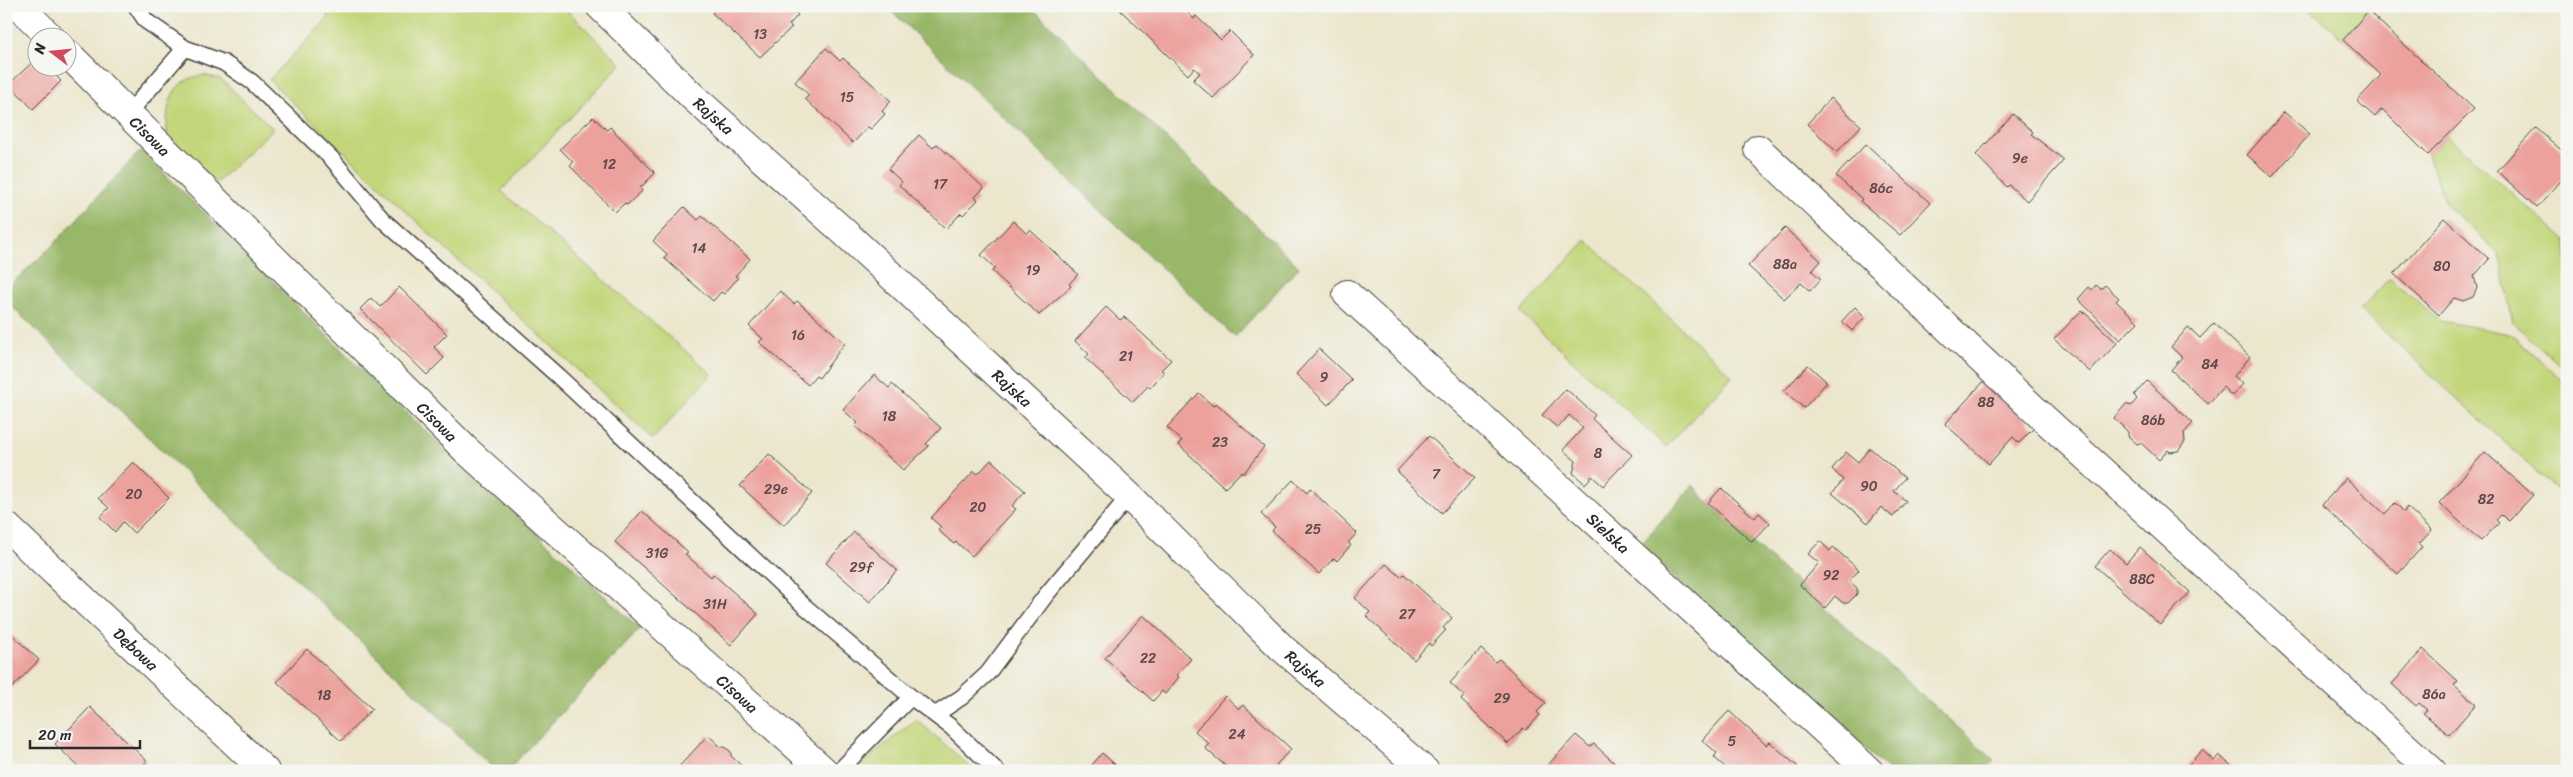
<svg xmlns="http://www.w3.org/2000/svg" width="2573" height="777" font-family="Sriracha,sans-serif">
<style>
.green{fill:#c2d679;stroke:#768052}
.forest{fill:#99b769;stroke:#62714a}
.building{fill:#eca19d}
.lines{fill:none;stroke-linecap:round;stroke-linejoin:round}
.lane-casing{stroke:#484743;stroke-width:18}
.street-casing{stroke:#484743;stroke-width:30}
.lane{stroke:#fff;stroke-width:15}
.street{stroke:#fff;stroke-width:28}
.labels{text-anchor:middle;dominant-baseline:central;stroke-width:4;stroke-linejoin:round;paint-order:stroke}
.number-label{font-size:14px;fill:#5b4848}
.street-label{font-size:16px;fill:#2b2b2b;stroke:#f6f6f2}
</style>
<rect width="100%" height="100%" fill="#f6f6f2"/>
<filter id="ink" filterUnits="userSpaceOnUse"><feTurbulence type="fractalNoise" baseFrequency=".02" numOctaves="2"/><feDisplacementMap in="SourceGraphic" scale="10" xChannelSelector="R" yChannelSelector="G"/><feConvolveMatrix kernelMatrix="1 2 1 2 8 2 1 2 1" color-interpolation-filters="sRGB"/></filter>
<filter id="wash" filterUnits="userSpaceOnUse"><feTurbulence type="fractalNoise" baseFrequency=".0096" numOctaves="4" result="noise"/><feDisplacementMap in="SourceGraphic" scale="20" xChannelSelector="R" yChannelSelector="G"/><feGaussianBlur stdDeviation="1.12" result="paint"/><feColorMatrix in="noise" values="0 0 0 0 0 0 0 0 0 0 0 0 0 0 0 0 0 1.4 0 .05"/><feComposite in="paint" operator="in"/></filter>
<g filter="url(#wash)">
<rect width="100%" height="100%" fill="#ebe6cc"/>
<!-- green -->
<path class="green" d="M319 6H563L621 64 501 191 712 374 653 439 438 242 269 80 329 17Z
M2307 6H2372L2343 40Z
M203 75 221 79 273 129 216 183 167 134C166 105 170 80 203 75Z
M2447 136 2567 242V371L2513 323 2499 253 2447 206 2428 155Z
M1586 240 1732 376 1666 447 1520 312Z
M2390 278 2441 321 2510 334 2567 384V500L2360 309Z
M916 719 975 771H853Z"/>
<!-- forest -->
<path class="forest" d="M886 6H1030L1299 267 1235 337Z
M141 150 386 394 640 629 507 771H496L6 301V289L51 247Z
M1693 485 1708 503 1994 760 1985 771H1889L1639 546Z"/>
<g id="blocks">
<!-- building -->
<path class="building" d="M713 6H789L798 15 789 25 792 27 760 57 712 13 716 9Z
M1116 6H1181L1194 19 1196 16 1221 40 1230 31 1254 55 1213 98 1193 80 1200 73 1194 68 1188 75Z
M2368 11 2474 109 2428 155 2382 109 2375 117 2357 101 2381 75 2343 40Z
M826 48 840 61 843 58 891 101 882 111 885 114 871 129 868 127 853 143 805 99 809 95 795 82Z
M38 57V68H48L61 81 33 109 9 84Z
M1831 98 1861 126 1837 152 1807 124Z
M2284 112 2310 134 2272 177 2247 155Z
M2013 114 2033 132 2031 134 2064 160 2027 201 2009 185 2007 187 1976 155Z
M593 117 607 130 610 127 655 173 640 188 642 191 627 205 625 203 615 212 570 166 573 162 560 149Z
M2536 128 2567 155V174L2537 208 2497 171Z
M919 135 933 148 937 144 984 188 975 197 978 200 963 215 961 213 946 229 899 185 902 182 888 169Z
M1866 144 1930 203 1900 235 1860 201 1862 199 1836 176Z
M684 207 698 220 702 216 750 259 735 276 738 278 724 294 721 292 713 301 664 258 667 254 653 241Z
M2444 218 2489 259 2474 276 2477 288 2473 297 2463 301 2454 298 2439 315 2394 274Z
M1013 221 1027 234 1030 230 1078 274 1069 284 1071 286 1039 315 992 271 995 268 981 255Z
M1785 228 1821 261 1812 271 1821 279 1810 291 1801 283 1784 299 1748 266Z
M2096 285 2101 289 2105 285 2119 298 2116 301 2138 322 2120 340 2078 299 2089 287 2092 290Z
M399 287 447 334 434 347 444 358 427 375 360 309 371 298 380 307Z
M780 291 794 304 797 301 845 343 819 378 816 376 808 385 759 342 763 339 749 326Z
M1106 307 1120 320 1124 317 1171 360 1161 370 1164 372 1150 388 1148 386 1133 402 1085 358 1089 354 1075 341Z
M1855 307 1865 317 1852 331 1842 321Z
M2082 310 2117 343 2090 372 2054 339Z
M2214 323 2250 357 2234 376 2243 384 2232 396 2223 387 2208 404 2171 370 2182 357 2171 347 2188 327 2200 338Z
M1319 349 1352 380 1328 405 1296 374Z
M1808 365 1827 382 1804 408 1784 391Z
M874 375 889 388 892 384 941 428 926 444 929 446 903 470 855 426 858 423 843 410Z
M1985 380 2034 428 2019 443 2013 437 1989 464 1945 424Z
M2147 381 2193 423 2184 433 2185 442 2178 451 2170 452 2168 450 2159 460 2141 443 2137 444 2128 436V432L2114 418 2126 404 2131 406 2137 399 2134 395Z
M1566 389 1595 415 1592 419 1632 455 1603 486 1592 476 1585 484 1573 473 1576 461 1563 450 1583 428 1569 415 1558 428 1542 415Z
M1199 393 1213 406 1216 403 1264 447 1243 474 1241 472 1225 488 1178 444 1182 441 1167 427Z
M1429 436 1475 478 1442 513 1397 471Z
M1870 448 1905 478 1894 491 1906 501 1893 517 1881 507 1868 523 1832 493 1843 480 1832 469 1846 452 1858 462Z
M2485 452 2533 495 2509 521 2501 515 2496 520 2499 523 2481 541 2439 503Z
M769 454 812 493 784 525 740 486Z
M991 460 1025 491 1012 506 1016 509 972 556 956 542 954 544 938 530 941 527 931 518 974 471 978 474Z
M133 462 169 498 134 533 123 522 115 532 100 517 109 508 98 498Z
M2346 478 2385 514 2395 503 2404 512 2407 507 2432 530 2419 544 2422 547 2398 574 2322 505Z
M1293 480 1307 493 1310 489 1357 533 1348 543 1351 545 1337 561 1334 558 1319 574 1272 531 1275 527 1261 514Z
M1721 488 1755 518 1759 513 1770 523 1752 542 1708 503Z
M642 511 688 552 685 554 711 577 713 574 758 614 731 645 615 542Z
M854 532 897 570 870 602 826 563Z
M1820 541 1830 551 1833 547 1859 570 1849 581 1857 588V594L1848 603H1843L1835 596 1825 608 1800 585 1819 563 1808 554Z
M2140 547 2190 592 2160 625 2095 566 2110 549 2126 563Z
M1386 564 1401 577 1404 574 1452 618 1443 628 1446 630 1431 646 1429 643 1414 660 1366 616 1370 612 1355 598Z
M1143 615 1191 659 1176 675 1179 677 1165 694 1162 691 1153 701 1105 658Z
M6 629 39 660 6 694Z
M307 649 372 709 341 741 277 682Z
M1481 649 1495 662 1499 659 1546 703 1537 712 1540 715 1526 730 1523 728 1508 744 1461 700 1464 696 1450 683Z
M2423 649 2458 681 2454 685 2476 704 2449 735 2423 713 2427 710 2419 703 2416 706 2392 684Z
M1225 696 1239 709 1243 705 1291 749 1276 765 1279 767 1276 771H1231L1205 748 1209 744 1195 731Z
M90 707 147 761 138 771H83L55 744Z
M1729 711 1766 745 1770 742 1798 767 1794 771H1729L1714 757 1717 753 1702 740Z
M708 735 721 747H725L731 752V756L744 768 741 771 677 769Z
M1576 735 1590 747 1594 744 1623 771H1548L1545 768Z
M2202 750 2214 761 2219 755 2237 771H2183Z
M1102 753 1122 771H1087Z"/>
</g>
</g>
<g filter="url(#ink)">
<use href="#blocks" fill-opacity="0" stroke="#484743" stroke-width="1"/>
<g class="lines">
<!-- lane casing -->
<g class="lane-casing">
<path id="lane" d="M136 6 146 21 185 48 224 63 252 82 332 159 383 220 559 377 802 604 911 697 951 727 997 771
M128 114 185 48
M935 715 962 697 988 673 1046 595 1129 496
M839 771 911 697"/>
</g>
<!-- street casing -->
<g class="street-casing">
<g id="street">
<path d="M19 6 51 38"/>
<path id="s1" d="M600 6 693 97 843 231 1129 496 1282 648 1425 771"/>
<path id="s2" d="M68 54 466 450 824 771"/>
<path d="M1758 149 2039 414 2432 771"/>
<path id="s3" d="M1347 294 1869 771"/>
<path id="s4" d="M6 526 265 771"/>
</g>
</g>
<!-- lane -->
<use href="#lane" class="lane"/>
<!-- street -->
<use href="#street" class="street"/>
</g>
</g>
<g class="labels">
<!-- number labels -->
<g class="number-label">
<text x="760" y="34">13</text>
<text x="847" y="97">15</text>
<text x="2020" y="158">9e</text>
<text x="609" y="164">12</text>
<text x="940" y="184">17</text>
<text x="1881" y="188">86c</text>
<text x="699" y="248">14</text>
<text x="1785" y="264">88a</text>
<text x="2442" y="266">80</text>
<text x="1033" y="270">19</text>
<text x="798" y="335">16</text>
<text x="1126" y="356">21</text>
<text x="2210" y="364">84</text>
<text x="1324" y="377">9</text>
<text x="1986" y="402">88</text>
<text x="889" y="416">18</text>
<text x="2153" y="420">86b</text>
<text x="1220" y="442">23</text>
<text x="1598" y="453">8</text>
<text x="1436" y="474">7</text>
<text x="1869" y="486">90</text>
<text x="776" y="489">29e</text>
<text x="134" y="494">20</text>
<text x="2486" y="499">82</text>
<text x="978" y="507">20</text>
<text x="1313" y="529">25</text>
<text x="657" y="553">31G</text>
<text x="861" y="567">29f</text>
<text x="1831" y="575">92</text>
<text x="2142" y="579">88C</text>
<text x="715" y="604">31H</text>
<text x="1407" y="614">27</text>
<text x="1148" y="658">22</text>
<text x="2434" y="694">86a</text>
<text x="324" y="695">18</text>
<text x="1502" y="698">29</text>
<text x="1237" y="734">24</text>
<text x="1732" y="741">5</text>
</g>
<!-- street labels -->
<g class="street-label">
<text stroke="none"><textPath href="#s1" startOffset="158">Rajska</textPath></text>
<text stroke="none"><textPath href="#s2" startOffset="116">Cisowa</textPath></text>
<text stroke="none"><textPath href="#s1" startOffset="562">Rajska</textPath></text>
<text stroke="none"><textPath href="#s2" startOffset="521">Cisowa</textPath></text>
<text stroke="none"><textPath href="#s3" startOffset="354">Sielska</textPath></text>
<text stroke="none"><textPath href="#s4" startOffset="179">Dębowa</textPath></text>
<text stroke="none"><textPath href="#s1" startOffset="968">Rajska</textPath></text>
<text stroke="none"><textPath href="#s2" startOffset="926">Cisowa</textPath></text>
</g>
</g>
<!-- margin -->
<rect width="2573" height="777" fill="none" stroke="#f6f6f2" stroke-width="25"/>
<!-- north arrow -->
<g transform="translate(52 52) rotate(286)"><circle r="24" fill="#f6f6f2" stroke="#a5a5a2"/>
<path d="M0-4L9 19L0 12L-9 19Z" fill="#d1495b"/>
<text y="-8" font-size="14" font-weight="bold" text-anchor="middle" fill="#2b2b2b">N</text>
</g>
<!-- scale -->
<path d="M30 740v8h110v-8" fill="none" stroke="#2b2b2b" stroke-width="2.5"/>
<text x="38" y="740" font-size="15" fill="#2b2b2b" stroke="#f6f6f2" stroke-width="4" paint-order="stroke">20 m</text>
</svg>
